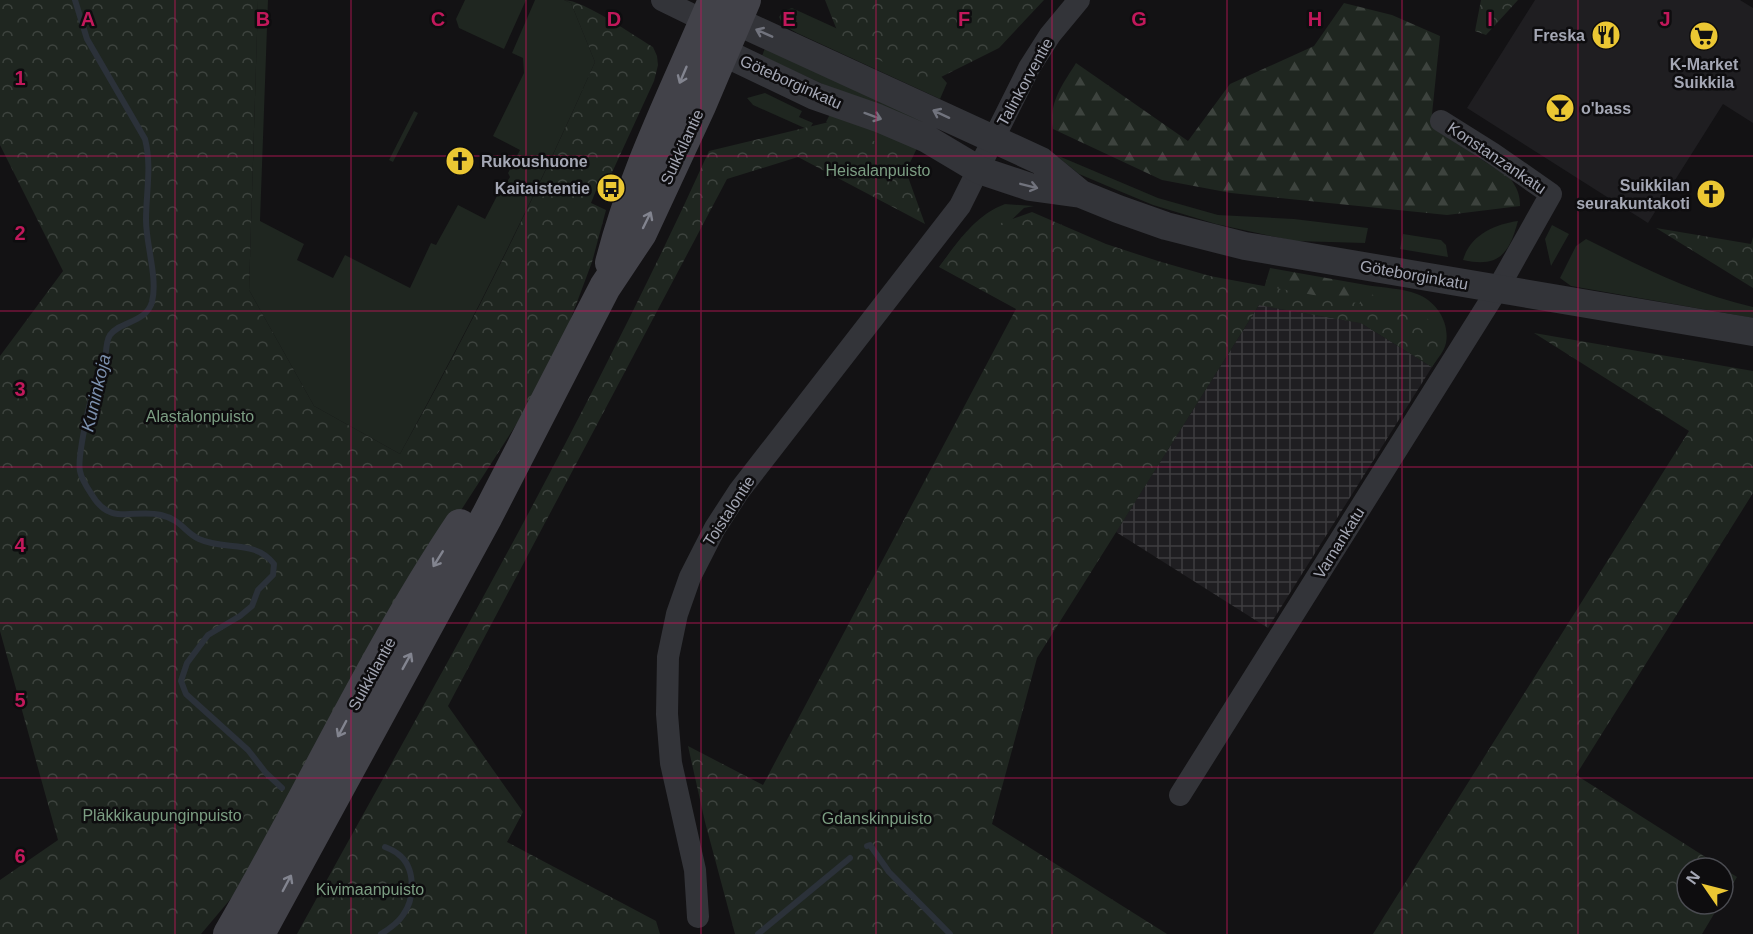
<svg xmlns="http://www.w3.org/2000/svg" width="1753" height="934" font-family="Helvetica,sans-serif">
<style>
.built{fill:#1f1e21}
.industrial{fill:url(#industrial-grid)}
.grass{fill:#1f2620}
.forest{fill:url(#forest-firs)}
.park{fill:url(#park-crowns)}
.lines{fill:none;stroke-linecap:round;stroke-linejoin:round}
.stream{stroke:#2b3139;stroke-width:6}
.minor{stroke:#333439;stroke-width:22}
.tertiary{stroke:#333439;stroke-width:28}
.secondary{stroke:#424249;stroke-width:32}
.oneway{stroke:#71737d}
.oneway2{stroke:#82848f}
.grid{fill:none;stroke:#c2185b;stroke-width:1.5;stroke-opacity:0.55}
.labels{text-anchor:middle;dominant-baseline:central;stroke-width:5;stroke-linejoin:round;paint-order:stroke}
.poi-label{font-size:16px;font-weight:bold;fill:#a4a7b4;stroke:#0e0d0f;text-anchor:end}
.street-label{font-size:16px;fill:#a4a7b4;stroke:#0e0d0f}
.park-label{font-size:16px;fill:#7c9e83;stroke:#0e0d0f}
.water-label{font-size:18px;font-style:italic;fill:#7c90ae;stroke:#0e0d0f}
.grid-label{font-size:20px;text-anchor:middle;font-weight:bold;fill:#c2185b;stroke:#0e0d0f;stroke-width:5;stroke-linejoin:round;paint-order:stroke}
</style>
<defs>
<pattern id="industrial-grid" width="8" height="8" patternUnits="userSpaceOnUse" patternTransform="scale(1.5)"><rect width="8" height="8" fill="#1f1e21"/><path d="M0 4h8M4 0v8" fill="none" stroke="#3d3c3f"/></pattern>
<pattern id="forest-firs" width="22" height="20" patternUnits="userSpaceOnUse" patternTransform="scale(1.5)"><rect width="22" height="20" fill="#1f2620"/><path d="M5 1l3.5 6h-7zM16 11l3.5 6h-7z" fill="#3d433e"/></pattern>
<pattern id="park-crowns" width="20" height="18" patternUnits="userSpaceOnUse" patternTransform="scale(1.5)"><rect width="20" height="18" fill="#1f2620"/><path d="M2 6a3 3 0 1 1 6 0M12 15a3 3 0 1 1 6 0" fill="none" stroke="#3d433e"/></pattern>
</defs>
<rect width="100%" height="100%" fill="#131214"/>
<!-- built -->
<path class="built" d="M1535 0H1740L1753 8V123L1723 104 1648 223 1467 108Z"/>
<!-- industrial -->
<path class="industrial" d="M1259 305 1361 323 1432 367 1268 628 1116 532Z"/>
<!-- grass -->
<path class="grass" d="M258 0H268L260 221 304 244 297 260 333 278 345 255 410 288 431 243 436 245 458 205 485 219 497 196 501 194 503 190V188L510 177 508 173 520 150 493 136 524 73 523 58 512 53 535 0H564L571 3 595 62C536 196 470 326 400 454L314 406 249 290Z
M465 0H526L504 49 459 28 456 19Z
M792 8 941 76 947 83 940 99 797 33 783 25 779 17 783 11Z
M765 48 928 122 924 131 762 56Z
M765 93 802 111 799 117 813 123 809 130 753 105 747 98Z
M414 111 418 113 393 162 389 160Z
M830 114 919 144 907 169 904 172 826 122Z
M1058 157H1061L1158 198 1218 215 1294 219 1368 228 1365 243 1294 241 1216 224 1153 205 1112 188 1079 174Z
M1005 204 1034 206 1024 208 995 236 939 267C957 243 975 215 1005 204Z
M1518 221C1509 254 1499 268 1463 260 1470 235 1495 224 1518 221Z
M1552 225 1569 234 1551 266 1545 239Z
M1403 234 1441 240 1446 245 1448 257 1400 249Z
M1586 239C1642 267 1692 293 1753 307V318L1571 286 1560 278 1576 246Z
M1366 285C1383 288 1402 288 1417 294 1436 301 1450 322 1446 343 1444 352 1437 359 1432 367L1361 323Z"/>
<!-- forest -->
<path class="forest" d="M1344 3 1392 15 1440 36 1432 114 1436 130 1510 178C1517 188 1520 194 1520 206L1447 215 1231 193 1162 180 1053 129C1048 103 1063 84 1076 63L1188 141 1230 84 1314 46Z
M1270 268 1366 285V287L1378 301 1361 323 1259 305Z"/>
<!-- park -->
<path class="park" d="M0 0H258L249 290 314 406 400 454C471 327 536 196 595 62L571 3 564 0C584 0 634 36 653 47L657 56 658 65 654 81 604 190 597 188 591 203 606 210 592 262 567 329 532 400 418 577 239 889 201 934H0V880L58 840 0 631V356L63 271 0 145Z
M825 0H1044L999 48 929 83 842 43Z
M1481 0H1518L1486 35 1475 31Z
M829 122 899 152 925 224 798 157 727 179 448 706 523 812 507 842 656 921 660 934H297C439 676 587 420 709 151Z
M1032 212 1106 244 1158 261 1210 276 1422 315C1443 328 1445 347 1432 367L1361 323 1259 305 1037 658 992 824 1167 934H735L705 822 688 746 763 785 1016 309 939 267 962 237Z
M1656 228 1751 244 1753 237V288Z
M1534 333 1753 371V493L1576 775 1737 877 1723 900V868H1687V904H1720L1702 934H1373L1689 431Z"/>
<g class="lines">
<!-- stream -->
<path class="stream" d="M75 0 87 39 145 139C152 166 146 193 146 220 146 245 158 278 152 302 146 323 120 321 110 335 104 344 107 360 104 370 103 377 97 383 94 390 89 403 77 459 80 471 81 478 88 489 92 495 111 527 134 508 161 515 182 520 184 532 199 539 224 551 255 539 274 564L273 575 258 590 252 606 240 616 208 635 187 663 181 681 186 694 248 750 266 773 282 788
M867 846 870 845 889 872 950 934
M381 934C389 929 398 923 403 915 415 899 416 867 398 854 395 851 390 849 385 847
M758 934 850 858"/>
<!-- minor -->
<path class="minor" d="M662 0 705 21
M1180 795 1497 290 1551 194 1492 153 1441 121
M698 917 695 870 671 763 667 714 668 657 677 614 690 577 715 528 739 491 960 206 1029 68 1050 35 1079 0"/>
<!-- tertiary -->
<path class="tertiary" d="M1081 194 1041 161 736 21H705L723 52 815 96 878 118 927 139 979 170 1030 187 1081 194 1118 209 1166 226 1245 246 1753 332"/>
<!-- secondary -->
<path class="secondary" d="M611 263C634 172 678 86 714 0
M229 934C308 799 373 655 460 525
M259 934 487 516 605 287 641 233 700 106 745 0"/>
</g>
<!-- one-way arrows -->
<defs><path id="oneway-shaft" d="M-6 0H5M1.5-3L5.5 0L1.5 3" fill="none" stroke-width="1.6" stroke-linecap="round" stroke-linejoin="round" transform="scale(1.5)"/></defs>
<g class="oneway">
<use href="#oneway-shaft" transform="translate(764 33) rotate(-156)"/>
<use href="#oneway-shaft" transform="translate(941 114) rotate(-155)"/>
<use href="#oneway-shaft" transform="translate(873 116) rotate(20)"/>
<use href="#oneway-shaft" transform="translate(1029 186) rotate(14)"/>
</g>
<g class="oneway2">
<use href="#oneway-shaft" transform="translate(683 75) rotate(113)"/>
<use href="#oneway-shaft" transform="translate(647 220) rotate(-64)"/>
<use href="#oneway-shaft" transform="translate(438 559) rotate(122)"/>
<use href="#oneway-shaft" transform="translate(407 661) rotate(-61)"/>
<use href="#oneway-shaft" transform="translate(342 729) rotate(118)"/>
<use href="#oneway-shaft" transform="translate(287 883) rotate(-62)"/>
</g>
<!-- grid -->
<path class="grid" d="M175 0V934M351 0V934M526 0V934M701 0V934M876 0V934M1052 0V934M1227 0V934M1402 0V934M1578 0V934M0 156H1753M0 311H1753M0 467H1753M0 623H1753M0 778H1753"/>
<!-- icons -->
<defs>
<g id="restaurant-disc" transform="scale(1.5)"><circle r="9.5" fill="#ebc733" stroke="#0e0d0f"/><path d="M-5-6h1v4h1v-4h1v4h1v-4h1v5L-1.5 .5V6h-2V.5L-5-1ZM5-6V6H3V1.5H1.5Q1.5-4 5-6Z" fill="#111"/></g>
<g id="supermarket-disc" transform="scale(1.5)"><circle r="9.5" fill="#ebc733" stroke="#0e0d0f"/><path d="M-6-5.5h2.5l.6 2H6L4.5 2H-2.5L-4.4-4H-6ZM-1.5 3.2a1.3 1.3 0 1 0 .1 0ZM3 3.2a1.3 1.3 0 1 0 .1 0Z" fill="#111"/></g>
<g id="bar-disc" transform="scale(1.5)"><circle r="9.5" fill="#ebc733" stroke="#0e0d0f"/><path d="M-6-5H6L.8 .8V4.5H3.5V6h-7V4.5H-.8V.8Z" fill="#111"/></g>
<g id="church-disc" transform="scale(1.5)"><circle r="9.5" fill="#ebc733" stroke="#0e0d0f"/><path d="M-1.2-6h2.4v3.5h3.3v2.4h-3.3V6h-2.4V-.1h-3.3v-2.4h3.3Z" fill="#111"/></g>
<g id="bus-disc" transform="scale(1.5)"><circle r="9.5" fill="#ebc733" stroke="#0e0d0f"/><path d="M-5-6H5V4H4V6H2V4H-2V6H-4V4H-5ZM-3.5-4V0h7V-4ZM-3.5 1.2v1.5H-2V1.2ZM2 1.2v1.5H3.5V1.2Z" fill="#111"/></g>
</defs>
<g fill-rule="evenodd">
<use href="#restaurant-disc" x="1606" y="35"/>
<use href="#supermarket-disc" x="1704" y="36"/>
<use href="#bar-disc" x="1560" y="108"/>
<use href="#church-disc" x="460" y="161"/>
<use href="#bus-disc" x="611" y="188"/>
<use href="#church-disc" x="1711" y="194"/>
</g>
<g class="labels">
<!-- poi labels -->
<g class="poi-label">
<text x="1585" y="35">Freska</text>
<text x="1704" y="64" text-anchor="middle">K-Market<tspan x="1704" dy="18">Suikkila</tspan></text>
<text x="1581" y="108" text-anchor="start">o'bass</text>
<text x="481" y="161" text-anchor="start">Rukoushuone</text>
<text x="1690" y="185">Suikkilan<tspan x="1690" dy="18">seurakuntakoti</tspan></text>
<text x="590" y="188">Kaitaistentie</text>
</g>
<!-- street labels -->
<g class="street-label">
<text transform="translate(791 82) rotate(24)">Göteborginkatu</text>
<text transform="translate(1025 82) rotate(-61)">Talinkorventie</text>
<text transform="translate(682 147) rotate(-65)">Suikkilantie</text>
<text transform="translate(1497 158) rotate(34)">Konstanzankatu</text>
<text transform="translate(1414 275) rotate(10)">Göteborginkatu</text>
<text transform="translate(729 511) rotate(-57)">Toistalontie</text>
<text transform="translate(1339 543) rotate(-58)">Varnankatu</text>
<text transform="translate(372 674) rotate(-61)">Suikkilantie</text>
</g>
<!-- park labels -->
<g class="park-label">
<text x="878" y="170">Heisalanpuisto</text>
<text x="200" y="416">Alastalonpuisto</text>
<text x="162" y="815">Pläkkikaupunginpuisto</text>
<text x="877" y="818">Gdanskinpuisto</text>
<text x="370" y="889">Kivimaanpuisto</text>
</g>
<!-- water labels -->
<g class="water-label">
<text transform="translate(96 393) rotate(-77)">Kuninkoja</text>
</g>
</g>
<g class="grid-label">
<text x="88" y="26">A</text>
<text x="263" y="26">B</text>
<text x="438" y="26">C</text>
<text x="614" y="26">D</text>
<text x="789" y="26">E</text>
<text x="964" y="26">F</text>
<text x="1139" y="26">G</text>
<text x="1315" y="26">H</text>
<text x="1490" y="26">I</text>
<text x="1665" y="26">J</text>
<text x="20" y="85">1</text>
<text x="20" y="240">2</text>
<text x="20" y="396">3</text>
<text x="20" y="552">4</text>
<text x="20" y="707">5</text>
<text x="20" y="863">6</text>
</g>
<!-- north arrow -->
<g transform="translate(1705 886) rotate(305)"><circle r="28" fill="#0e0d0f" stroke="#4a4b51" stroke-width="1.5"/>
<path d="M0-4.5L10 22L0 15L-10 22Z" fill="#ebc733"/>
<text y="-9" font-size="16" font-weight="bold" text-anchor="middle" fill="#a4a7b4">N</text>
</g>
</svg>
